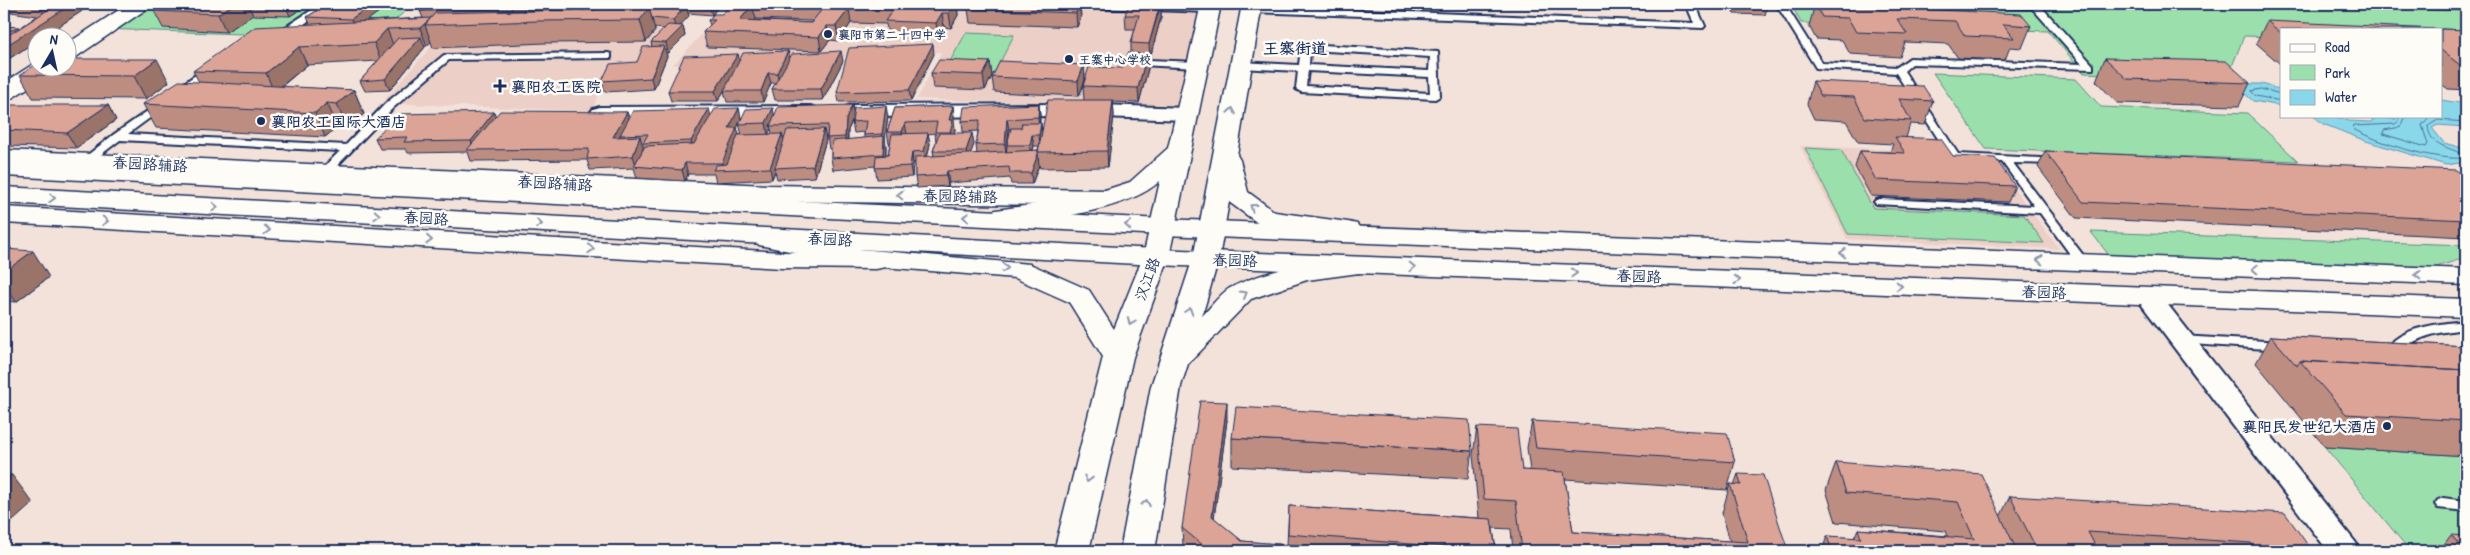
<svg xmlns="http://www.w3.org/2000/svg" width="2470" height="555" font-family="'Patrick Hand','LXGW WenKai TC',sans-serif">
<style>
.built{fill:#eccfc6}
.green{fill:#9be0ac;stroke:#5b8885}
.water{fill:#8ad7ea;stroke:#5e94b2}
.lines{fill:none;stroke-linecap:round;stroke-linejoin:round}
.shore{stroke:#477296;stroke-width:1}
.service-casing{stroke:#1b2f5e;stroke-width:4}
.minor-casing{stroke:#1b2f5e;stroke-width:4}
.tertiary-casing{stroke:#1b2f5e;stroke-width:3}
.secondary-casing{stroke:#1b2f5e;stroke-width:3}
.primary-casing{stroke:#1b2f5e;stroke-width:3}
.service{fill:#fdfcf7;fill-rule:evenodd}
.minor{fill:#fdfcf7;fill-rule:evenodd}
.tertiary{fill:#fdfcf7;fill-rule:evenodd}
.secondary{fill:#fdfcf7;fill-rule:evenodd}
.primary{fill:#fdfcf7;fill-rule:evenodd}
.wall{fill:#bd8d81;stroke:#1b2f5e;fill-rule:evenodd}
.shaded-wall{fill:#9a7369;stroke:#1b2f5e}
.building{fill:#dca496;stroke:#1b2f5e;fill-rule:evenodd}
.oneway{stroke:#8c96aa}
.poi-dot{fill:#1b2f5e;stroke:#fdfcf7;stroke-width:2}
.labels{text-anchor:middle;dominant-baseline:central;stroke-width:5;stroke-linejoin:round;paint-order:stroke}
.far-poi-label{font-size:12px;font-weight:bold;fill:#1b2f5e;stroke:#fdfcf7;text-anchor:start}
.poi-label{font-size:15px;font-weight:bold;fill:#1b2f5e;stroke:#fdfcf7;text-anchor:start}
.street-label{font-size:15px;fill:#1b2f5e;stroke:#fdfcf7}
.far-district-label{font-size:16px;font-weight:bold;fill:#1b2f5e;stroke:#fdfcf7}
</style>
<rect width="100%" height="100%" fill="#f3e2da"/>
<filter id="ink" filterUnits="userSpaceOnUse"><feTurbulence type="fractalNoise" baseFrequency=".02" numOctaves="2"/><feDisplacementMap in="SourceGraphic" scale="10" xChannelSelector="R" yChannelSelector="G"/><feConvolveMatrix kernelMatrix="1 2 1 2 8 2 1 2 1" color-interpolation-filters="sRGB"/></filter>
<g filter="url(#ink)">
<!-- built -->
<path class="built" d="M730 4H1211L1188 108 917 99 942 52 673 65Z
M554 30H664L635 69 611 70 591 111 382 103 443 33Z
M1800 146 1952 152 1955 157 1992 158 2059 249 1847 239Z"/>
<!-- green -->
<path class="green" d="M141 4H413L380 34 270 35 102 29Z
M1791 4H2466V42L2441 41V29H2281V37L2244 36 2227 79 2084 73 2048 31 1801 23Z
M966 33 1014 35 994 74 944 72Z
M1933 73 2076 79 2101 107 2247 113 2298 161 1986 149Z
M1805 148 1841 150 1873 208 2024 215 2044 243 1848 234Z
M2091 232 2466 245V260H2458L2412 275 2115 263Z
M2325 447 2466 456V551H2410Z"/>
<!-- water -->
<path class="water" d="M2246 84H2262L2281 90V106L2253 101 2244 93Z
M2441 100 2466 104V127L2438 125 2432 128 2444 143 2466 149V162L2446 165 2366 141 2323 124 2314 116H2333L2349 121 2371 122 2378 118 2396 119 2393 116H2441Z"/>
<g class="lines">
<!-- shore -->
<path class="shore" d="M2281 94 2261 89 2251 91 2256 96 2281 101
M2399 116V121L2395 124 2354 126 2353 129C2379 143 2433 160 2462 158L2464 155C2450 147 2429 146 2428 126L2438 120 2466 122
M2406 116 2401 127 2384 130 2383 134 2426 147 2428 144 2422 125 2430 116"/>
<!-- service casing -->
<g class="service-casing">
<path id="service" d="M321 4H332L293 32 283 35 278 32Z
M1057 4 1210 6 1215 9 1210 12 1062 7Z
M1686 4H1695L1705 26 1703 28 1251 12 1246 9 1251 6 1694 23Z
M1776 4H1785L1822 63 1897 67 1910 58 2082 64 2032 8 1991 7 1986 4H2039L2093 65V69L1912 64 1904 71 1958 154 2061 159 2063 161 2057 164 2013 163 2086 259 2088 262 2086 265H2078L2040 213 1876 204 1874 202 1876 200 1880 199 2034 206 2002 162 1951 159 1896 73 1816 68Z
M2383 4H2466V9L2388 7Z
M1306 44 1438 52 1440 96 1435 99 1301 92 1296 89 1298 71 1241 68 1236 65 1241 62 1299 65 1301 47ZM1310 50 1430 57 1429 71 1309 65ZM1308 71 1429 77 1430 93 1306 86Z
M608 53 611 54V58L449 60 393 108 329 174 325 175 319 172 340 151 120 140 90 163H82L80 161 113 135 162 101 166 102V106L128 134 346 145 385 104 444 55Z
M1124 59 1198 62 1203 65 1198 68 1121 64 1119 62Z
M210 65 215 68 213 70 182 94H174V90Z
M2466 321V329C2438 332 2416 336 2395 355L2390 356 2383 352C2401 326 2438 324 2466 321Z
M2181 336 2282 342 2289 346 2282 350 2176 343 2174 340 2176 337Z
M2443 498 2466 501V511L2438 508 2435 504 2438 500Z"/>
</g>
<!-- minor casing -->
<g class="minor-casing">
<path id="minor" d="M1072 104 1187 108 1194 110 1197 114 1194 118 1187 120 1072 116 852 117 845 115 842 111 845 107 852 105Z
M810 106 817 108 820 112 817 116 600 119 593 117 590 113 593 109 600 107Z
M2148 288 2157 291 2356 543 2361 551H2328L2135 296 2139 291Z"/>
</g>
<!-- tertiary casing -->
<g class="tertiary-casing">
<path id="tertiary" d="M128 4H151L148 8 76 57 68 58V43Z
M35 63H38V68H54L51 73 12 98 4 100V83Z
M4 150 767 185 1106 190 1115 193 1119 198 1115 203 1106 206 767 201 4 164Z
M4 207 782 252 876 253 886 255 890 261 886 267 876 269 782 268 4 223Z"/>
</g>
<!-- secondary casing -->
<g class="secondary-casing">
<path id="secondary" d="M1201 4H1221L1169 257 1133 357 1089 551H1054L1103 357 1069 302 1015 278 859 265 759 245 755 239 759 233 768 231 859 249 1030 264 1089 290 1114 329 1143 257 1160 181C1125 213 1043 219 996 226L987 223 983 218 987 213 996 210 1080 198 1130 182 1168 148Z
M1242 4H1262L1237 155 1240 160 1248 192 1275 212 1348 222 1357 224 1361 230 1357 236 1348 238 1268 227 1259 224 1229 202 1219 258 1202 316C1211 307 1221 292 1232 287 1259 273 1330 254 1359 261L1363 267 1359 273 1307 280 1251 299 1188 364 1181 386 1155 551H1120L1151 386 1193 258Z"/>
</g>
<!-- primary casing -->
<g class="primary-casing">
<path id="primary" d="M4 162 1163 219 2466 269V285L1163 235 4 176Z
M4 187 1156 249 2466 299V317L1156 265 4 203Z"/>
</g>
<!-- service -->
<use href="#service" class="service"/>
<!-- minor -->
<use href="#minor" class="minor"/>
<!-- tertiary -->
<use href="#tertiary" class="tertiary"/>
<!-- secondary -->
<use href="#secondary" class="secondary"/>
<!-- primary -->
<use href="#primary" class="primary"/>
</g>
<!-- wall -->
<path class="wall" d="M4 4H100L98 5 79 6 82 11 41 38H38V40L4 62V38L8 35H4V26L20 28 37 16 11 12 7 14H4Z
M166 4H309L290 16 253 15 226 32 163 28 154 11Z
M327 4H390L366 21 423 18 420 11 532 4 530 6H533V4H720L712 15 688 13 689 16 679 26H683L685 36 668 53H666L667 56 654 89 605 92 602 81 637 62 652 47 651 42 664 29 655 28V31L646 42 545 43 433 48 431 42 427 46H425V47L390 90 365 91 360 81 378 61 307 65 281 87 354 90 364 114 347 128 338 127 325 137 156 128 143 104 199 82 193 71 310 24 307 17Z
M732 4H957L958 15 951 28 944 27 938 37 888 35 886 24 851 23 839 41 830 40 821 51 707 47 703 32 710 25 708 20 722 14ZM756 19 812 21 811 23 754 20Z
M1080 4 1081 17 1077 27 970 23 968 9Z
M1161 4V17L1150 58H1148V69L1139 103 1113 102 1114 115 1108 167 1040 168 1039 165 1032 184H1011L1010 178 949 183 948 186 917 188 915 177V163H913L912 177 877 179 875 166 833 170 831 158V149H829L827 136H826V140L815 177 777 179 775 171 772 179 716 182 714 174H688L685 181 637 178 634 168 590 170 587 160 471 161 468 152 408 153 406 149H380L375 138 494 112 496 117 627 112 629 118 711 116 739 108 741 119 737 128 739 135H742L739 124 774 115 852 105 854 112 888 117 885 138 886 147V155H888L890 143H889L887 132 895 108 953 106 954 117 953 120 955 130 954 133 974 144 970 154H977L976 145 978 131 963 132 962 121 1039 104 1040 115V123L1042 130 1084 100 1083 86 1084 83 1079 96 994 92 992 77 1084 65 1085 79 1123 68 1131 53V43L1135 29H1126L1125 15ZM852 122 854 133 864 132V138L848 140V130ZM771 129 772 134H768ZM1009 129H1011L1007 142ZM935 133 936 142 933 151 934 156 927 157 930 144 928 134ZM1034 146H1039L1038 150 1033 151Z
M1729 4H1768L1765 15 1734 14Z
M1815 4 2031 26 2022 48 2010 47 2005 60 1958 58 1948 44 1905 42 1900 57 1850 54 1842 40 1816 39 1809 26Z
M2267 21 2281 29V64L2279 63 2256 43Z
M2441 29 2466 30V90L2448 89 2441 84Z
M788 51 790 58 843 61 823 100H775L772 89 776 83H771L763 102H727L724 91 718 101H671L668 91 738 54 739 60Z
M934 54 911 101 839 102 837 92Z
M2105 58 2250 83 2239 106 2117 103 2096 81Z
M68 59 169 82 146 99 33 98 20 75Z
M990 62 992 76 985 90 933 88 931 73Z
M1813 81 1933 101 1925 125 1910 124 1906 138 1953 156 2015 186 2008 202 1871 196 1855 167 1860 151 1890 152 1893 144 1858 142 1846 121 1814 119 1807 104Z
M108 105 116 120 76 148 6 146 4 142V109Z
M2045 151 2466 178V237L2076 218 2038 167Z
M4 244 9 245 12 250 49 277 16 302 4 301Z
M2271 336 2466 346V456L2325 447 2256 363Z
M1227 420 1214 518 1242 541 1287 545 1289 506 1479 518 1473 455 1477 427 1522 470 1530 471 1527 448 1532 421 1735 462 1727 490 1565 479 1573 532 1730 541 1722 513 1730 484 1734 485 1738 474 1788 551H1513L1511 529 1493 528 1496 551H1189L1183 546 1182 528Z
M1232 438 1472 451 1468 479 1232 466Z
M1836 462 2001 515 2010 496 2312 551H1822L1827 536 1854 538 1858 529 1948 536 1946 531 1836 522 1826 490Z
M2451 535 2466 551H2439Z"/>
<!-- shaded-wall -->
<path class="shaded-wall" d="M4 4H6L11 12 7 14 4 9Z
M38 4H78L82 11 41 38H38V40L4 62V47L46 18Z
M234 4H248L253 15 226 32 218 14Z
M285 4H309L290 16Z
M373 4H390L355 29 351 19Z
M516 4H532L520 19 515 22 511 9Z
M601 4H603L605 13 596 21 593 11Z
M642 4H651L650 9 655 31 646 42 640 20 628 18Z
M710 4H720L712 15 709 5Z
M955 4H957L958 15 951 28 949 13Z
M1079 4 1081 17 1077 27 1076 13Z
M1161 4V17L1150 58 1149 44Z
M578 5 581 15 568 18Z
M752 5 756 19 743 34 740 20Z
M686 6 689 16 676 30 673 20Z
M849 9 851 23 839 41 836 26Z
M942 13 944 27 938 37 936 23Z
M431 18 425 25 431 42 427 46 420 28Z
M683 26 685 36 668 53 666 43Z
M827 26 830 40 821 51 819 37Z
M387 29 394 47 381 61 374 43Z
M421 37 425 47 390 90 385 79Z
M933 44 934 54 911 101 909 90Z
M664 46 667 56 654 89 651 78Z
M299 47 307 65 274 92 266 73Z
M788 51 791 61 779 83 777 73Z
M841 51 843 61 823 100 821 89Z
M738 54 740 64 718 101 715 91Z
M1147 54 1148 69 1139 103 1138 88Z
M157 59 169 82 146 99 134 76Z
M990 62 992 76 985 90 983 75Z
M1084 65 1085 80 1079 96 1078 81Z
M768 73 771 83 763 102 761 91Z
M354 90 364 114 347 128 337 104Z
M1113 100 1114 115 1108 167 1107 151Z
M327 103 338 127 325 137 315 113Z
M1039 104 1040 115 1039 128 1038 117Z
M108 105 116 120 76 148 67 133Z
M852 105 854 116 848 130 847 148 845 137 846 119Z
M886 106 888 117 885 138 886 147 885 165 883 154 884 145 882 134Z
M953 106 955 130 952 143 949 120Z
M739 108 741 119 737 128 740 138 724 170 722 163 729 128Z
M773 108 775 119 770 126 771 129 768 134 766 123Z
M709 109 712 120 694 152 691 141Z
M494 112 498 123 474 150 471 141Z
M627 112 630 122 620 135 621 139 613 137Z
M1007 119 1009 129 1006 155 1005 144Z
M905 123 907 134 904 143 902 132Z
M1041 123 1042 134 1040 146 1039 135Z
M824 129 826 140 815 177 813 166Z
M928 133 930 144 926 162 924 151Z
M972 133 974 144 968 162 966 151Z
M782 134 785 145 775 168V171L772 179 770 168Z
M1032 135 1034 146 1031 156 1030 145Z
M640 136 643 147 637 168 633 156Z
M912 152 913 163 912 177 910 166Z
M1038 154 1039 165 1032 184 1031 173Z
M685 163 688 174 685 181 682 170Z
M947 171 949 183 948 186 946 175Z
M9 245 19 261 33 251 49 277 16 302 4 283V248Z
M1227 402V420L1212 534V516Z
M12 475 33 503 4 529V482Z"/>
<!-- building -->
<path class="building" d="M57 4H72L4 47V38Z
M166 4H234L218 14 154 11Z
M327 4H373L351 19 307 17Z
M428 4H516L511 9 420 11Z
M587 4H601L595 10H580Z
M617 4H642L637 9H611Z
M648 4H664L662 5 686 6 673 20 652 18 649 8 642 9Z
M689 4H710L709 5Z
M732 4H955L949 13H942L936 23 885 21 893 10 849 9 836 26H827L819 37 703 32 715 20H708L714 14H722ZM752 5 823 8 811 23 740 20Z
M971 4H1079L1076 13 968 9Z
M1129 4H1160L1149 44 1131 43 1139 15H1125Z
M1815 4 2021 14 2031 26 2003 24 2014 38 1965 36 1955 21 1897 19 1907 34 1856 32 1848 18 1822 17Z
M578 5 574 10 522 11 526 7Z
M649 8 640 20 538 21 425 25 435 13Z
M431 18 420 28 387 29 374 43 299 47 266 73 193 71 255 27Z
M2267 21 2436 29H2281V33Z
M668 25 683 26 666 43 651 42Z
M4 26 19 27 13 30H4Z
M2441 29 2466 30V66H2461L2441 50Z
M421 37 385 79 360 81 398 38Z
M933 44 909 90 837 92 849 48Z
M664 46 651 78 602 81 610 64 637 62 643 47Z
M788 51 777 73H768L761 91H724L743 53Z
M841 51 821 89H772L792 54Z
M1128 53 1147 54 1138 88 1083 86 1089 67 1123 68Z
M738 54 715 91H668L684 56Z
M2105 58 2226 61 2250 83 2127 79Z
M68 59H157L134 76 20 75 38 63V68H68Z
M939 60 990 62 983 75 931 73Z
M1000 61 1084 65 1078 81 992 77Z
M179 81 354 90 337 104 327 103 315 113 143 104Z
M1813 81 1923 86 1933 101 1899 99 1911 121 1865 118 1854 97 1821 96Z
M1048 100H1113L1107 151 1038 152Z
M1039 104 1038 117 1007 119 1005 144 976 145 980 120 962 121 964 107Z
M10 105H108L67 133 4 130V109Z
M852 105 846 119 845 137 827 138 828 125 770 126 778 107Z
M886 106 882 134 864 135 866 121 852 122 854 108Z
M953 106 949 120H953L950 132H935L937 122 905 123 902 132H887L895 108Z
M739 108 729 128H737L722 163H685L682 170 634 166 645 146 694 144 715 109Z
M773 108 766 123 739 124 746 109Z
M709 109 691 141 643 143 648 134 620 135 633 111Z
M500 111 627 112 613 137 640 136 633 156 587 159 589 149 467 150Z
M494 112 471 141 404 142 407 137 375 138 398 114Z
M1022 123H1041L1039 135H1032L1030 145H1007L1011 128H1021Z
M824 129 813 166 775 168 787 130Z
M928 133 924 151 912 152 910 166 875 168 876 156 888 155 892 134Z
M939 133H972L966 151H933Z
M782 134 770 168 713 170 716 165 727 164 738 135Z
M884 136 883 154 831 158 832 141Z
M1895 137 1941 139 1953 156 1995 158 2015 186 1876 180 1860 151 1905 153Z
M1038 150V154L1031 173H1010L1009 167 947 171 946 175 915 177V157Z
M2045 151 2456 170 2466 178V220L2083 202Z
M4 244 9 245 4 248Z
M4 249 33 251 4 272Z
M2271 336 2466 346V370L2300 361 2297 366Z
M2300 361 2466 370V421L2346 414Z
M1200 401 1227 402 1212 516 1242 541 1367 551H1210L1182 528Z
M1236 407 1469 420 1472 451 1232 438Z
M1532 421 1727 433 1735 462 1536 448Z
M1477 427 1517 429 1522 470 1564 472 1573 532 1748 542 1730 484 1741 485 1738 474 1763 475 1788 551H1522L1516 501 1484 499Z
M1836 462 1981 474 2017 551H1832L1827 536 1861 538 1858 529 1974 539 1958 502 1846 493Z
M4 474 12 475 4 482Z
M2010 496 2285 513 2312 551H2257L2251 543 2088 532 2098 551H2057L2037 550Z
M1289 506 1491 519 1496 551 1288 534Z
M2451 535 2466 536V551H2465Z"/>
<!-- one-way arrows -->
<defs><path id="oneway-chevron" d="M-2-3.5L2.5 0L-2 3.5" fill="none" stroke-width="1.6" stroke-linecap="round" stroke-linejoin="round" transform="scale(1.25)"/></defs>
<g class="oneway">
<use href="#oneway-chevron" transform="translate(1232 111) rotate(-80)"/>
<use href="#oneway-chevron" transform="translate(900 195) rotate(-179)"/>
<use href="#oneway-chevron" transform="translate(52 198) rotate(3)"/>
<use href="#oneway-chevron" transform="translate(215 207) rotate(3)"/>
<use href="#oneway-chevron" transform="translate(1253 207) rotate(-144)"/>
<use href="#oneway-chevron" transform="translate(377 215) rotate(3)"/>
<use href="#oneway-chevron" transform="translate(966 217) rotate(-177)"/>
<use href="#oneway-chevron" transform="translate(105 221) rotate(3)"/>
<use href="#oneway-chevron" transform="translate(539 224) rotate(3)"/>
<use href="#oneway-chevron" transform="translate(1128 225) rotate(-177)"/>
<use href="#oneway-chevron" transform="translate(267 230) rotate(3)"/>
<use href="#oneway-chevron" transform="translate(429 240) rotate(3)"/>
<use href="#oneway-chevron" transform="translate(591 249) rotate(3)"/>
<use href="#oneway-chevron" transform="translate(1843 253) rotate(-178)"/>
<use href="#oneway-chevron" transform="translate(2040 260) rotate(-178)"/>
<use href="#oneway-chevron" transform="translate(1412 267) rotate(2)"/>
<use href="#oneway-chevron" transform="translate(1005 268) rotate(5)"/>
<use href="#oneway-chevron" transform="translate(2255 269) rotate(-178)"/>
<use href="#oneway-chevron" transform="translate(1574 273) rotate(2)"/>
<use href="#oneway-chevron" transform="translate(2418 275) rotate(-178)"/>
<use href="#oneway-chevron" transform="translate(1737 280) rotate(2)"/>
<use href="#oneway-chevron" transform="translate(1899 286) rotate(2)"/>
<use href="#oneway-chevron" transform="translate(1244 294) rotate(-30)"/>
<use href="#oneway-chevron" transform="translate(1189 311) rotate(-72)"/>
<use href="#oneway-chevron" transform="translate(1131 322) rotate(111)"/>
<use href="#oneway-chevron" transform="translate(1088 479) rotate(104)"/>
<use href="#oneway-chevron" transform="translate(1146 503) rotate(-80)"/>
</g>
</g>
<!-- markers -->
<g class="poi-dot">
<circle cx="828" cy="34" r="5"/>
<circle cx="1069" cy="59" r="5"/>
<path d="M497.5 78.5h5v5h5v5h-5v5h-5v-5h-5v-5h5z"/>
<circle cx="261" cy="121" r="5"/>
<circle cx="2387" cy="426" r="5"/>
</g>
<g class="labels">
<!-- far-poi labels -->
<g class="far-poi-label">
<text x="838" y="34">襄阳市第二十四中学</text>
<text x="1079" y="59">王寨中心学校</text>
</g>
<!-- poi labels -->
<g class="poi-label">
<text x="511" y="86">襄阳农工医院</text>
<text x="271" y="121">襄阳农工国际大酒店</text>
<text x="2377" y="426" text-anchor="end">襄阳民发世纪大酒店</text>
</g>
<!-- street labels -->
<g class="street-label">
<text transform="translate(150 164) rotate(3)">春园路辅路</text>
<text transform="translate(555 183) rotate(3)">春园路辅路</text>
<text transform="translate(960 196) rotate(1)">春园路辅路</text>
<text transform="translate(426 218) rotate(3)">春园路</text>
<text transform="translate(830 239) rotate(3)">春园路</text>
<text transform="translate(1235 260) rotate(2)">春园路</text>
<text transform="translate(1639 276) rotate(2)">春园路</text>
<text transform="translate(1147 279) rotate(-70)">汉江路</text>
<text transform="translate(2044 292) rotate(2)">春园路</text>
</g>
<!-- far-district labels -->
<g class="far-district-label">
<text x="1295" y="48">王寨街道</text>
</g>
</g>
<!-- margin -->
<rect width="2470" height="555" fill="none" stroke="#fdfcf7" stroke-width="20"/>
<rect x="10" y="10" width="2450" height="535" fill="none" stroke="#1b2f5e" stroke-width="2" filter="url(#ink)"/>
<!-- legend -->
<rect x="2280" y="28" width="162" height="90" fill="#fdfcf7" stroke="#a3aaba"/>
<rect x="2290" y="44" width="25" height="8" fill="#fdfcf7" stroke="#a3aaba"/>
<text x="2325" y="52" font-size="15" fill="#1b2f5e">Road</text>
<rect x="2290" y="65" width="25" height="15" fill="#9be0ac" stroke="#a3aaba"/>
<text x="2325" y="78" font-size="15" fill="#1b2f5e">Park</text>
<rect x="2290" y="90" width="25" height="15" fill="#8ad7ea" stroke="#a3aaba"/>
<text x="2325" y="102" font-size="15" fill="#1b2f5e">Water</text>
<!-- north arrow -->
<g transform="translate(52 52) rotate(9)"><circle r="24" fill="#fdfcf7" stroke="#a3aaba"/>
<path d="M0-4L9 19L0 12L-9 19Z" fill="#1b2f5e"/>
<text y="-8" font-size="14" font-weight="bold" text-anchor="middle" fill="#1b2f5e">N</text>
</g>
</svg>
